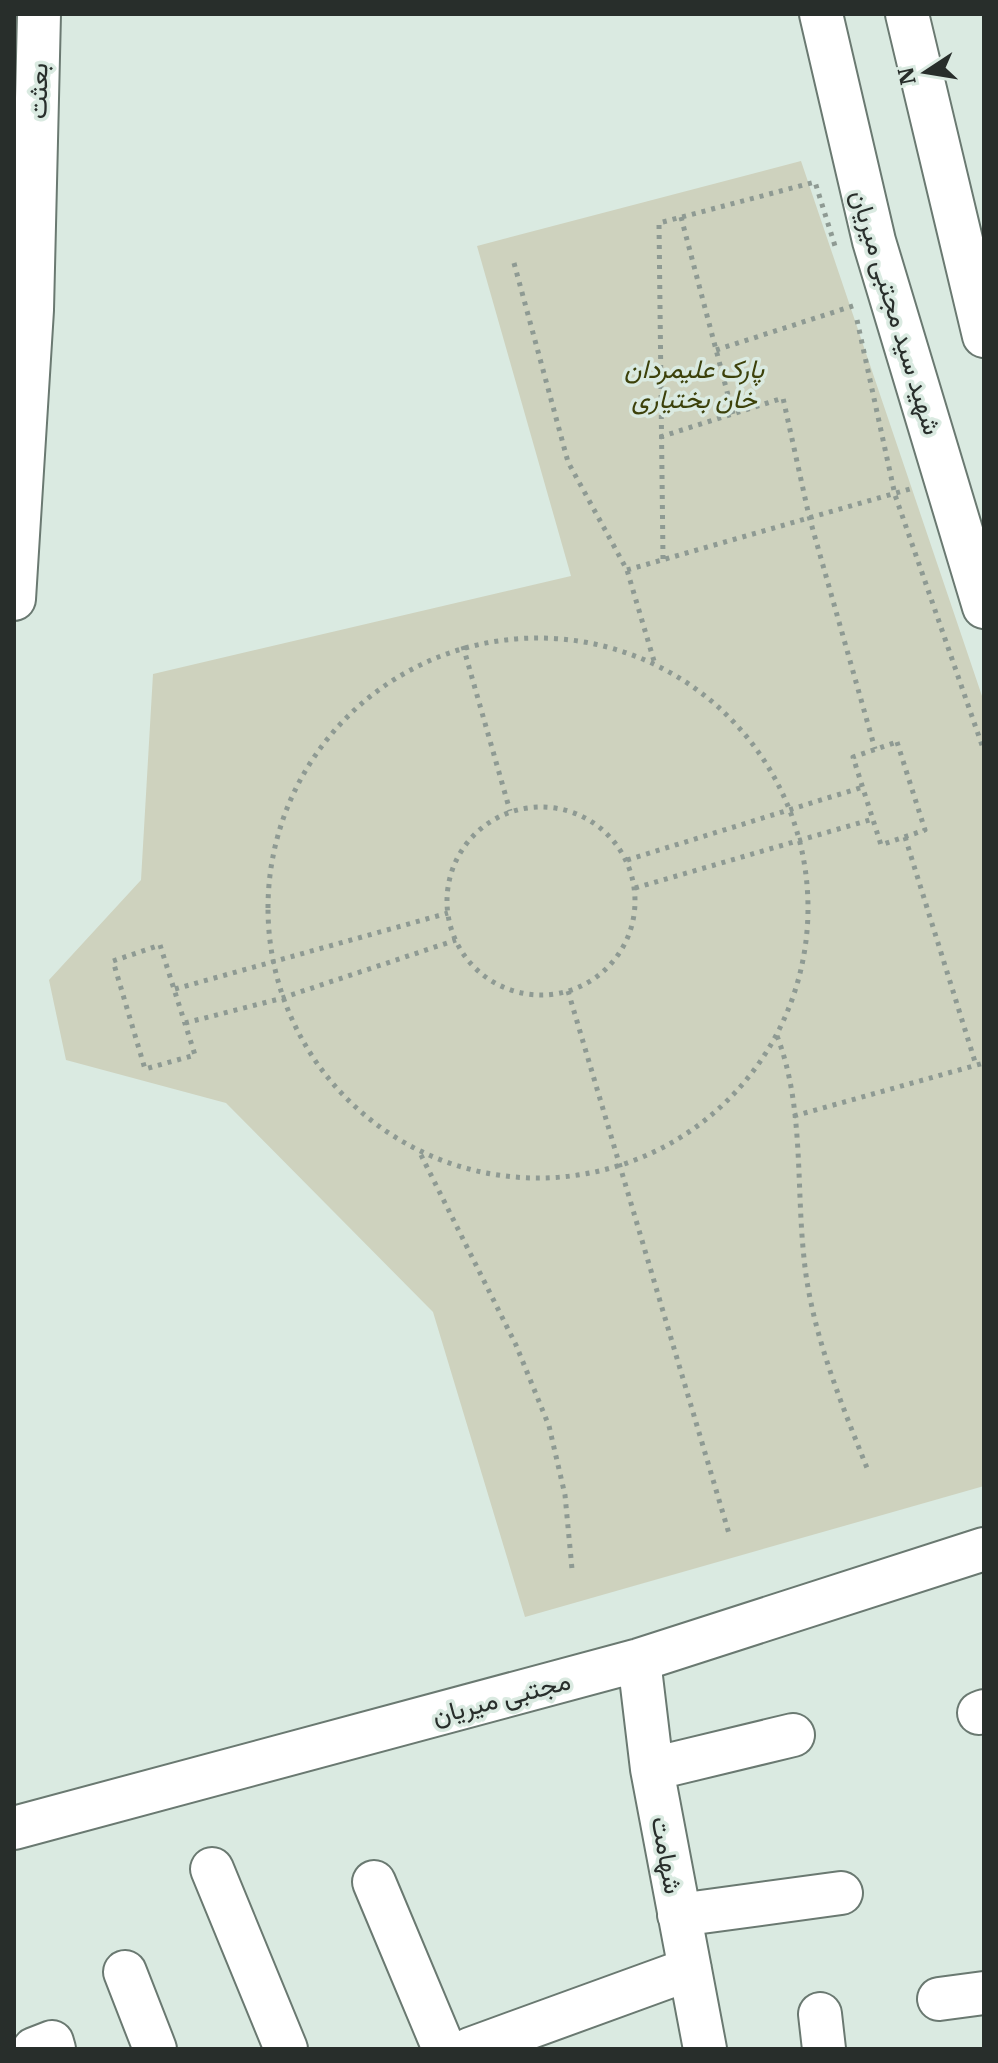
<svg xmlns="http://www.w3.org/2000/svg" width="998" height="2063" font-family="'IBM Plex Serif',Vazirmatn,serif">
<style>
.green{fill:#ced2be}
.lines{fill:none;stroke-linecap:round;stroke-linejoin:round}
.minor-casing{stroke:#6a7971;stroke-width:46}
.path{stroke:#8e9a93;stroke-width:5;stroke-dasharray:4 6;stroke-linecap:butt}
.minor{stroke:#fff;stroke-width:42}
.labels{text-anchor:middle;dominant-baseline:central;stroke-width:7;stroke-linejoin:round;paint-order:stroke}
.street-label{font-size:26px;fill:#282e2b;stroke:#daeae1}
.park-label{font-size:26px;font-style:italic;fill:#3c410a;stroke:#daeae1}
</style>
<rect width="100%" height="100%" fill="#daeae1"/>
<!-- green -->
<path class="green" d="M801 161 984 702V1486L525 1617 433 1312 226 1103 66 1060 49 980 141 880 153 674 571 576 477 246Z"/>
<g class="lines">
<!-- minor casing -->
<g class="minor-casing">
<path id="minor" d="M821 14 874 241 984 607
M907 14 984 336
M14 599 32 310 39 14
M639 1660 652 1769 705 2049
M979 1713 984 1711
M652 1769 793 1735
M14 1828 639 1660 984 1549
M212 1869 286 2049
M374 1882 444 2049
M679 1915 841 1893
M125 1972 155 2049
M939 1999 984 1993
M820 2014 824 2049
M34 2049 52 2042 54 2049
M470 2049 690 1969"/>
</g>
<!-- path -->
<path class="path" d="M681 217 733 414
M514 263 568 462 627 570 654 661
M857 320 895 495 984 751
M716 350 856 305
M660 437 783 398 809 516 875 749
M663 559 659 223 815 182 835 246
M627 570 910 489
M268 908a270 270 0 1 1 540 0a270 270 0 1 1-540 0Z
M463 646 510 811
M897 742 925 830 881 845 853 757Z
M447 901a94 94 0 1 1 188 0a94 94 0 1 1-188 0Z
M905 837 976 1065
M627 860 863 787
M635 888 873 819
M160 945 195 1055 145 1069 113 961Z
M175 989 448 913
M568 991 730 1537
M185 1023 279 999 456 940
M777 1036C804 1105 796 1185 804 1258 811 1332 842 1405 869 1473
M794 1116 984 1063
M421 1155 516 1345 549 1426 565 1495 572 1569"/>
<!-- minor -->
<use href="#minor" class="minor"/>
</g>
<g class="labels">
<!-- street labels -->
<g class="street-label">
<text transform="translate(37 91) rotate(-89)">بعثت</text>
<text transform="translate(897 312) rotate(73)">شهید سید مجتبی میریان</text>
<text transform="translate(501 1697) rotate(-15)">مجتبی میریان</text>
<text transform="translate(668 1855) rotate(80)">شهامت</text>
</g>
<!-- park labels -->
<g class="park-label">
<text x="694" y="368">پارک علیمردان<tspan x="694" dy="30">خان بختیاری</tspan></text>
</g>
</g>
<!-- border -->
<rect width="998" height="2063" fill="none" stroke="#282e2b" stroke-width="32"/>
<!-- north arrow -->
<g transform="translate(926 72) rotate(258)" stroke="#daeae1" stroke-width="6" paint-order="stroke">
<path d="M0-6L14 30L0 20L-14 30Z" fill="#282e2b"/>
<text y="-12" font-size="22" font-weight="bold" text-anchor="middle" fill="#282e2b">N</text>
</g>
</svg>
